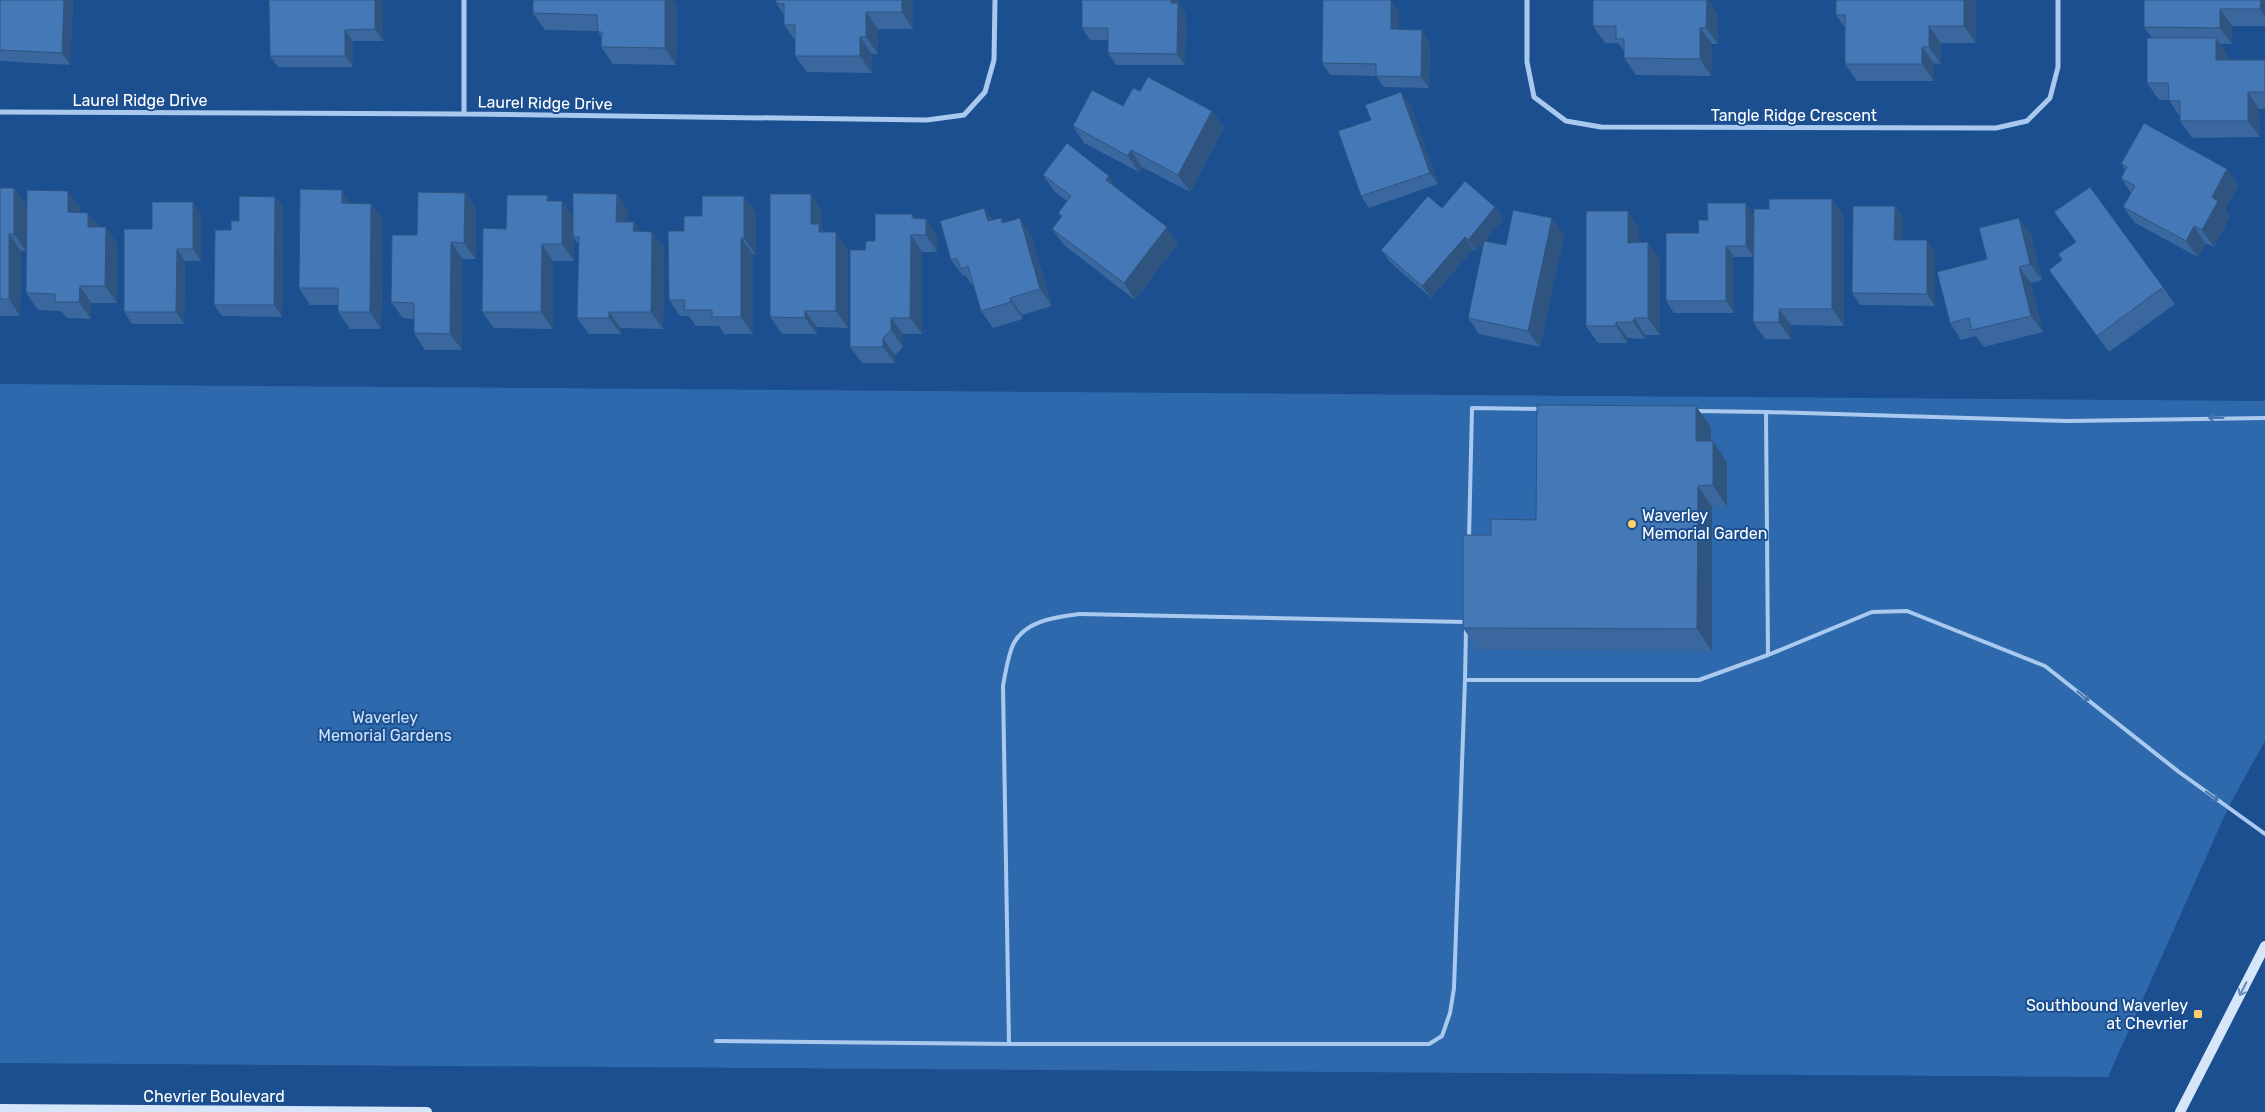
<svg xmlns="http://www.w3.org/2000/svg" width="2265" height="1112" font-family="Rubik,sans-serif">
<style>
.green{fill:#2e69ad}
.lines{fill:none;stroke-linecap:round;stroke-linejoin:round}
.lane{stroke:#a9c9ee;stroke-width:4}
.street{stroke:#a9c9ee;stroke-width:5}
.secondary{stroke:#d6e6fa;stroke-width:10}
.wall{fill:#3a679d}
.shaded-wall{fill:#305480}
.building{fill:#4478b7;stroke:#305480}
.oneway{stroke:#4674ac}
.oneway2{stroke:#668bba}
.poi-dot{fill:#ffd166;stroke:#1b4f8f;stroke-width:2}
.labels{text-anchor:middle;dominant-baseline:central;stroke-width:4;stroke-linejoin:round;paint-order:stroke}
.street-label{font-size:16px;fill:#fff;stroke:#1b4f8f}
.poi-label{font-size:16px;fill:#fff;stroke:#1b4f8f;text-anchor:start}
.park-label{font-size:16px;fill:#cfe3fa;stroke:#1b4f8f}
</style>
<rect width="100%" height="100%" fill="#1b4f8f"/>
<!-- green -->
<path class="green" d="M0 384 2265 401V741L2228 808 2108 1077 0 1063Z"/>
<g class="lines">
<!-- lane -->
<path class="lane" d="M1696 411 1766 412
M1469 539 1472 408 1541 409
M1466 622 1080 614C1055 617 1020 621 1011 650 1007 662 1005 674 1003 686L1009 1044H1429L1442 1036 1450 1013 1454 988 1465 680H1699L1768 655 1766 412 2068 421 2265 418
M1768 655 1872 612 1907 611 2045 666 2179 772 2265 834
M1465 680 1466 629
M716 1041 1009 1044"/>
<!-- street -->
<path class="street" d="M1527 0V62L1534 97 1566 121 1601 127 1996 128 2027 121 2050 98 2058 67V0
M0 112 464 114 927 120 964 115 985 92 994 60 995 0
M464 114V0"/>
<!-- secondary -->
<path class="secondary" d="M0 1109 427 1112
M2180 1112 2265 946"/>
</g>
<!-- wall -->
<path class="wall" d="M0 0H73L70 65 1 61 0 60Z
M533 0H672L677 8 676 65 613 64 601 47V38L598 31 545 30 533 13Z
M776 0H913V29H878V54H872V73L807 72 795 56V40L784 25V15L776 3Z
M1082 0H1177L1179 2V4L1186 15 1185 65H1116L1108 53V40H1090L1082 28Z
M1391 0 1399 12V30L1430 42 1429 88 1384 87 1376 76 1330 75 1322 63Z
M1976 0V43H1941V64L1934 63V81H1857L1845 64V28L1836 15Z
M2144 0H2265V26H2232V44H2220L2228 55V60H2265V109H2259L2260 137 2192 138 2180 121V117L2169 100H2159L2147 83 2152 38 2144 27Z
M383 2V41H353V67H278L270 56Z
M1718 13V44H1712L1711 76 1636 75 1624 58V51L1618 43H1605L1593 26Z
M1140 91 1212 111 1224 128 1190 192 1142 167 1139 172 1084 143 1073 126 1123 106Z
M1410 104 1438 184 1369 208 1361 196 1371 120Z
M2121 164 2227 169 2238 185 2225 210 2230 217 2214 247 2205 243 2198 257 2135 223 2123 207 2131 193 2121 178 2125 170Z
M1043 175 1117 188 1178 243 1135 300 1064 245 1052 229 1061 217 1058 213 1067 201 1054 191Z
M0 188H14L26 204V251H21L20 316H0Z
M465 193 476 209V259H463L462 350H425L414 333V319L403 318 391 302 417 235Z
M617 194 628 211V222H634L640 232H652L664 248 663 329 621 328V334H589L577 318 579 245 574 238V261H553V329L494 328 482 312 506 229 547 195 551 201H562L573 217Z
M811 194 822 211V229L825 232 848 249V328L817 327V334H782L770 317Z
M275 197 283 208 282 317 222 316 214 305 231 230 239 221Z
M1832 199 1844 216V326L1791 325V339H1765L1753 322V257H1734V313H1674L1666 301 1699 233 1708 220 1754 214 1769 209Z
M352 203 383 220 381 329H350L338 312V305H310L299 288Z
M1895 206 1903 217V240L1935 252V306L1860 305 1852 293Z
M80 207V212L88 213 99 227H106L117 244V303H91V319L67 318 61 311 38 310 26 293Z
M1495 207 1503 219 1484 241 1506 245 1552 218 1564 235 1540 347 1479 334 1468 318 1484 242 1476 251 1473 249 1431 298 1390 262 1381 250 1442 208Z
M984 208 993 220 1001 218 1004 223 1031 235 1052 306 1022 315 1023 319 993 328 981 311 974 285H972L965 275 963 276 951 260Z
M2054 212 2163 287 2175 304 2109 352 2061 287 2062 260 2076 242Z
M756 213V255L753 254V334H724L719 326H696L689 316H680L669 300 684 231 702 216Z
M201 214V261H185L184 324H132L124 312 152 229Z
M912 214 915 218 926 219 937 235V252H922V334H903V347L895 355V363H862L850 347 875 241Z
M2019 218 2031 235 2042 280 2031 283 2043 332 1984 347 1976 336 1961 340 1950 323 1987 259Z
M1639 228V243L1660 259V335H1645V339L1628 338 1627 343H1598L1586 326Z
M1711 427V441L1727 462V507H1712V651L1478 650 1463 628 1491 535 1536 520Z"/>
<!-- shaded-wall -->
<path class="shaded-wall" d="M64 0H73L70 65 62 53Z
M375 0H381L383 2V41L375 29Z
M664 0H672L677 8 676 65 665 48Z
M902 0H913V29L902 12Z
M1171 0H1177L1179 2V4L1186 15 1185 65 1177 54Z
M1391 0 1399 12V41L1391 29Z
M1707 0H1709L1718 13V44L1706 28Z
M1964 0H1976V43L1964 26Z
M2261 0H2265V16L2260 9Z
M2220 9 2232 26V44L2220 28Z
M866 12 878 29V54L866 37Z
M1929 26 1941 43V64L1929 47Z
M1700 28 1712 44 1711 76 1700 59Z
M345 30 353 41V67L345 56Z
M1422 30 1430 42 1429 88 1421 77Z
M860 37 872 54V73L860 56Z
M2216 38 2228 55V77L2216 60Z
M1922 47 1934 63V81L1922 64Z
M1401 92 1410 104 1438 184 1430 173Z
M2248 92 2259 109 2260 137 2248 121Z
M1212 111 1224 128 1190 192 1178 175Z
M1131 150 1142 167 1139 172 1128 156Z
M2227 169 2238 185 2225 210 2230 217 2214 247 2202 230 2212 197Z
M1109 176 1120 193 1106 180Z
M14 188 26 204V251L14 234Z
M342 190 354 207 342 203Z
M68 191 80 207 79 229 68 212Z
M465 193 476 209V259L464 243Z
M617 194 628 211V238L616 222Z
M811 194 822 211V229L830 240 822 237 811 224Z
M547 195 558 212 547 201Z
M744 196 756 213V255L744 238Z
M275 197 283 208 282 317 274 305Z
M1832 199 1844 216V326L1832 309Z
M562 201 574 218 573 237 574 238V261L562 244Z
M193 202 201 214V261L193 249Z
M1746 203 1754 215V257L1746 246Z
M371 204 383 220 381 329 370 312Z
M1895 206 1903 217V251L1894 240Z
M1495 207 1503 219 1476 251 1468 240Z
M984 208 996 225 988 221Z
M1628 211 1639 228V259L1628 243Z
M88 213 100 229 88 227Z
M1020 218 1031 235 1052 306 1040 289Z
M1552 218 1564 235 1540 347 1528 331Z
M2019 218 2031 235 2042 280 2030 264Z
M926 219 937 235V252L926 235Z
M634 222 645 238 633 231Z
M2194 226 2205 243 2198 257 2186 241Z
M106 227 117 244V303L105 286Z
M1167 227 1178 243 1135 300 1124 283Z
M652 232 664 248 663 329 651 312Z
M836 232 848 249V328L836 311Z
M9 234 21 251 20 316 9 299Z
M911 235 922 252V334L910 318Z
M1465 237 1473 249 1431 298 1422 286Z
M741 238 753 254V334L741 317Z
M1927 240 1935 252V306L1927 294Z
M451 242 463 259 462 350 450 334Z
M1648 242 1660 259V335L1648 318Z
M542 244 553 261V329L541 312Z
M1726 246 1734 257V313L1726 301Z
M177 249 185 261 184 324 176 312Z
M2019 267 2031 283 2043 332 2031 316Z
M80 286 91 303V319L79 302Z
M1010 298 1022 315 1023 319 1011 302Z
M1779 309 1791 325V339L1779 322Z
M805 311 817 327V334L805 318Z
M609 312 621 328V334L609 318Z
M891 318 903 334V347L891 330Z
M1634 318 1645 335V339L1633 322Z
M1616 322 1628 338 1627 343 1616 326Z
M883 338 895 355V363L883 347Z
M1696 406 1711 427V462L1696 441Z
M1713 441 1727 462V507L1713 485Z
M1698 486 1712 507V651L1697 629Z"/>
<!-- building -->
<path class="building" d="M0 0H64L62 53 0 50Z
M269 0H375V29L345 30V56H270Z
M533 0H665V48L601 47 602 32H598L597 15 533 13Z
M776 0H902V12H866V37H860V56H795V25H784V4L776 3Z
M1082 0H1171V3H1178L1177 54 1108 53V28H1082Z
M1323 0H1391V29L1422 30 1421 77 1376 76V64L1322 63Z
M1593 0H1707L1706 28H1700V59L1624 58V39H1616V26H1593Z
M1836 0H1964V26H1929V47H1922V64H1845V15H1836Z
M2144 0H2261L2260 9H2220V28L2144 27Z
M2147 38H2216V60H2265V92H2248V121H2180V101H2169L2168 83H2147Z
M1148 77 1212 111 1178 175 1131 150 1128 156 1073 126 1092 90 1123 106 1133 88 1140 91Z
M1401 92 1430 173 1361 196 1338 131 1371 120 1365 105Z
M2144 123 2227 169 2212 197 2218 201 2202 230 2194 226 2186 241 2123 207 2135 186 2121 178 2127 167 2121 164Z
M1067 143 1109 176 1106 180 1167 227 1124 283 1052 229 1062 216 1058 213 1071 196 1043 175Z
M1465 181 1495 207 1468 240 1465 237 1422 286 1381 250 1428 196 1442 208Z
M2090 187 2163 287 2097 336 2049 270 2062 260 2058 254 2076 242 2054 212Z
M0 188H14V234H9V299H0Z
M300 189 342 190V203L371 204 370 312H338V288H299Z
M27 190 68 191V212L88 213V227H106L105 286H80L79 302H55V294L26 293Z
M418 192 465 193 464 243 451 242 450 334 414 333V303L391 302 392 235H417Z
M573 193 617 194 616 222H634L633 231 652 232 651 312H609V318H577L579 237H573Z
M770 194H811V224H819V232H836V311H805V318L770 317Z
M507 195H547V201H562V244H542L541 312H482L483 228 506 229Z
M239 196 275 197 274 305H214L215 230H231V221H239Z
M702 196H744V238H741V317H712V310H684L685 300H669L668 231H684V216H702Z
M1769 199H1832V309H1779V322H1753L1754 209H1769Z
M152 202H193V249H177L176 312H124V229H152Z
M1707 203H1746V246H1726V301H1666V233H1699L1698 220H1708Z
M1853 206H1895L1894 240H1927V294L1852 293Z
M984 208 988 221 1001 218 1002 223 1020 218 1040 289 1010 298 1011 302 981 311 968 266 961 269 957 258 951 260 940 221Z
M1513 210 1552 218 1528 331 1468 318 1484 241 1506 245Z
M1586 211H1628V243L1648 242V318H1634L1633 322H1616V326H1586Z
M875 214H912V218L926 219V235H911L910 318H891V330L883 338V347H850V250H865L866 241H875Z
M2019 218 2030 264 2019 267 2031 316 1972 330 1969 318 1950 323 1937 272 1987 259 1979 228Z
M1537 405 1696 406V441H1713V485L1698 486 1697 629 1463 628V535H1491V519L1536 520Z"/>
<!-- one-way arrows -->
<defs><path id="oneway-shaft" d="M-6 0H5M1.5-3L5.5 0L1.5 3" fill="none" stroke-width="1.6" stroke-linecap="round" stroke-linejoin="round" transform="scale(1.25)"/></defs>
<g class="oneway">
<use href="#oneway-shaft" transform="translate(2216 418) rotate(180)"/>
<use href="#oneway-shaft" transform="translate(2083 696) rotate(39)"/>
<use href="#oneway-shaft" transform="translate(2212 796) rotate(36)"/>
</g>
<use class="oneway2" href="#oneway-shaft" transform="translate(2243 989) rotate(117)"/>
<!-- markers -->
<g class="poi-dot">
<circle cx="1632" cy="524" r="5"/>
<rect x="2193" y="1009" width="10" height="10" rx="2.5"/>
</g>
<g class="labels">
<!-- street labels -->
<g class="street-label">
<text x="140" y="100">Laurel Ridge Drive</text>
<text transform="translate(545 103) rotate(1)">Laurel Ridge Drive</text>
<text x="1794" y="115">Tangle Ridge Crescent</text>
<text x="214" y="1096">Chevrier Boulevard</text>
</g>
<!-- poi labels -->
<g class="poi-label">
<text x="1642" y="515">Waverley<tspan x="1642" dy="18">Memorial Garden</tspan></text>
<text x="2188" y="1005" text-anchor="end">Southbound Waverley<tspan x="2188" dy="18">at Chevrier</tspan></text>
</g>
<!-- park labels -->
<g class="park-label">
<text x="385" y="717">Waverley<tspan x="385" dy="18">Memorial Gardens</tspan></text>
</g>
</g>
</svg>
